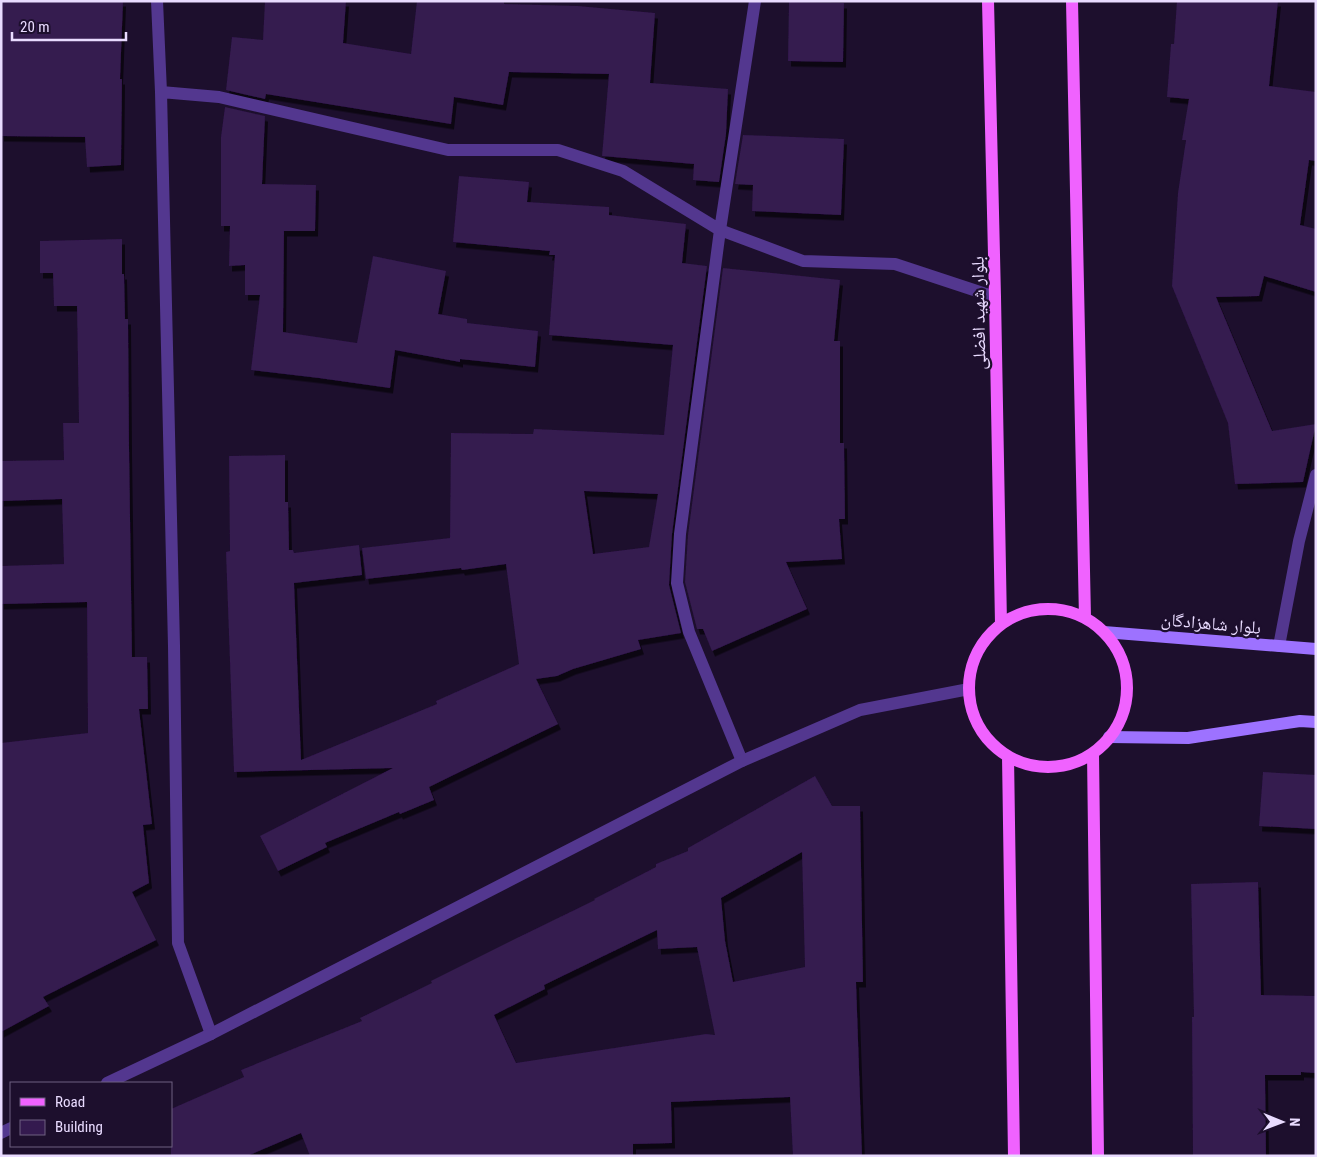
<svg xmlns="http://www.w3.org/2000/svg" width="1317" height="1157" font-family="'Roboto Condensed','Noto Naskh Arabic',sans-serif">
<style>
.building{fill:#341a4f;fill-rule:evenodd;filter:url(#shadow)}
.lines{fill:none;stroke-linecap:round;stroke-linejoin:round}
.minor{stroke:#53378f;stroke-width:12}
.tertiary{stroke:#53378f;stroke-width:12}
.secondary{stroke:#9d72ff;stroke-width:12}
.primary{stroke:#f062ff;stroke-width:12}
.labels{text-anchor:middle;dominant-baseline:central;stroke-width:4.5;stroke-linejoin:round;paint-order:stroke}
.street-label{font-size:18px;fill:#e9dbff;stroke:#1d0f2d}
</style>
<defs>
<filter id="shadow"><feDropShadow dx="3" dy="5.5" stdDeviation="0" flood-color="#0009"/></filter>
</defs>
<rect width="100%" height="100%" fill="#1d0f2d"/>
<!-- building -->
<path class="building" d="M1 1H123L120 79H122L121 165 87 167 85 137 1 136Z
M265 1H346L343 43 411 54 417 1H504V4L578 6 655 13 650 83 728 89 726 134 719 182 693 180 694 164 602 156 609 74 509 72 503 105 454 97 451 124 266 94 265 99 226 90 232 37 263 40Z
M1177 1H1278L1269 86 1316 92V161L1309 160 1300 225 1316 229V292L1264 276 1259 296 1216 297 1272 431 1316 424 1303 482 1235 484 1228 423 1172 286 1178 193 1186 140H1182L1189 99 1167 97 1171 44H1174Z
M789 2 844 3 843 62 788 61Z
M225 107 265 116 262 184 316 185 315 231H284L283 332 357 343 373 256 446 271 438 314 467 319V323L538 331 535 367 460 359V362L395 350 390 388 319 378 251 370 260 295H245V265L229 266 230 226H221V137Z
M743 135 844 139 841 215 752 211 753 185 735 184Z
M459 176 529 182 527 202 609 207V215L686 224 682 263 707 266 672 534 669 585 681 633 638 640 641 649 573 669 557 676 536 679 558 724 429 787 434 800 400 814 399 812 325 843 327 847 278 871 260 836 393 768 234 772 226 552 230 551 229 456 285 455V502H288L289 550H293L294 553 359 545 362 575 294 583 301 760 437 704 436 701 519 664 506 564 462 570 461 568 366 579 362 548 450 538 451 433 533 434 534 429 664 435 673 345 549 335 555 255H549L550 251 453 242ZM584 491 658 494 649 547 593 554Z
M122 239V274H124L125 319H128L129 447 132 657H147L148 709H139L152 824 143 825 149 883 132 892 156 940 43 997 49 1006 1 1032V743L88 733 87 602 1 604V566L64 564 62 499 1 501V461L64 460 63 423H79L77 306H54L53 273H40V241Z
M723 268 840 280 834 341H840V443H844L845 519H839L842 559 786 562 807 609 712 651 703 629H697L685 582 688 535Z
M1263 772 1316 775V829L1259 826Z
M815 776 832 806H860L863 982H856L862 1156H793L790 1097 671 1102 672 1143 633 1144V1156H310L301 1133 247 1156H171V1109L244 1077 241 1070 362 1021 360 1018 432 983 431 981 519 937 595 900 594 899 656 867V864L688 851V848ZM802 852 805 967 733 982 725 941 721 898ZM657 930 658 949 697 947 715 1035 706 1034 516 1063 494 1015 545 989 544 985Z
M1258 882 1261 995 1316 996V1073L1301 1072V1075H1265L1266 1156H1193L1192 1017H1194L1191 884Z"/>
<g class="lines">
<!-- minor -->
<path class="minor" d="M157 1 161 92 174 646 178 943 211 1034
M161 92 219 97 448 150H558L623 171 720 230 803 261 895 264 995 297
M1279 646 1299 541 1316 475
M742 761 689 632 677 583 680 534 720 230 755 1"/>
<!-- tertiary -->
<path class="tertiary" d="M107 1083 211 1034 742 761 860 710 969 689
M1 1133 11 1128"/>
<!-- secondary -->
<path class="secondary" d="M1104 632 1316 649
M1109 737 1188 738 1300 721 1316 722"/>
<!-- primary -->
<path class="primary" d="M988 1 995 297 1001 624
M1072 1 1085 618
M969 688a79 79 0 1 1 158 0a79 79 0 1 1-158 0Z
M1093 753 1098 1156
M1008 756 1014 1156"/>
</g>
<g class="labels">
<!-- street labels -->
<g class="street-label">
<text transform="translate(978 313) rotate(-91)">بلوار شهید افضلی</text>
<text transform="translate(1211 623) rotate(5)">بلوار شاهزادگان</text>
</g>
</g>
<!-- border -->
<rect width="1317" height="1157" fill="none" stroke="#e9dbff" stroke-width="5"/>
<!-- legend -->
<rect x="10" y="1082" width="162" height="65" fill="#1d0f2d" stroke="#6f6181"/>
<rect x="20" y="1098" width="25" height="8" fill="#f062ff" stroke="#6f6181"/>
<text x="55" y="1107" font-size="15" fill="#e9dbff">Road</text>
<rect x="20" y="1120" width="25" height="15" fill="#341a4f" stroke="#6f6181"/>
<text x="55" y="1132" font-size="15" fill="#e9dbff">Building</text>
<!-- north arrow -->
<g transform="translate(1282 1122) rotate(91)" stroke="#1d0f2d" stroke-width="4" paint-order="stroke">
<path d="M0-4L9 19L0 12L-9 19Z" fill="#e9dbff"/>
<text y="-8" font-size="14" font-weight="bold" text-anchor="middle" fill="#e9dbff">N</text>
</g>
<!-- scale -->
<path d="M12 32v8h114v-8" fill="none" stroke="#e9dbff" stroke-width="2.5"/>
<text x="20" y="32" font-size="15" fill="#e9dbff" stroke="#1d0f2d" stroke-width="4" paint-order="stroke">20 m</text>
</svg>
